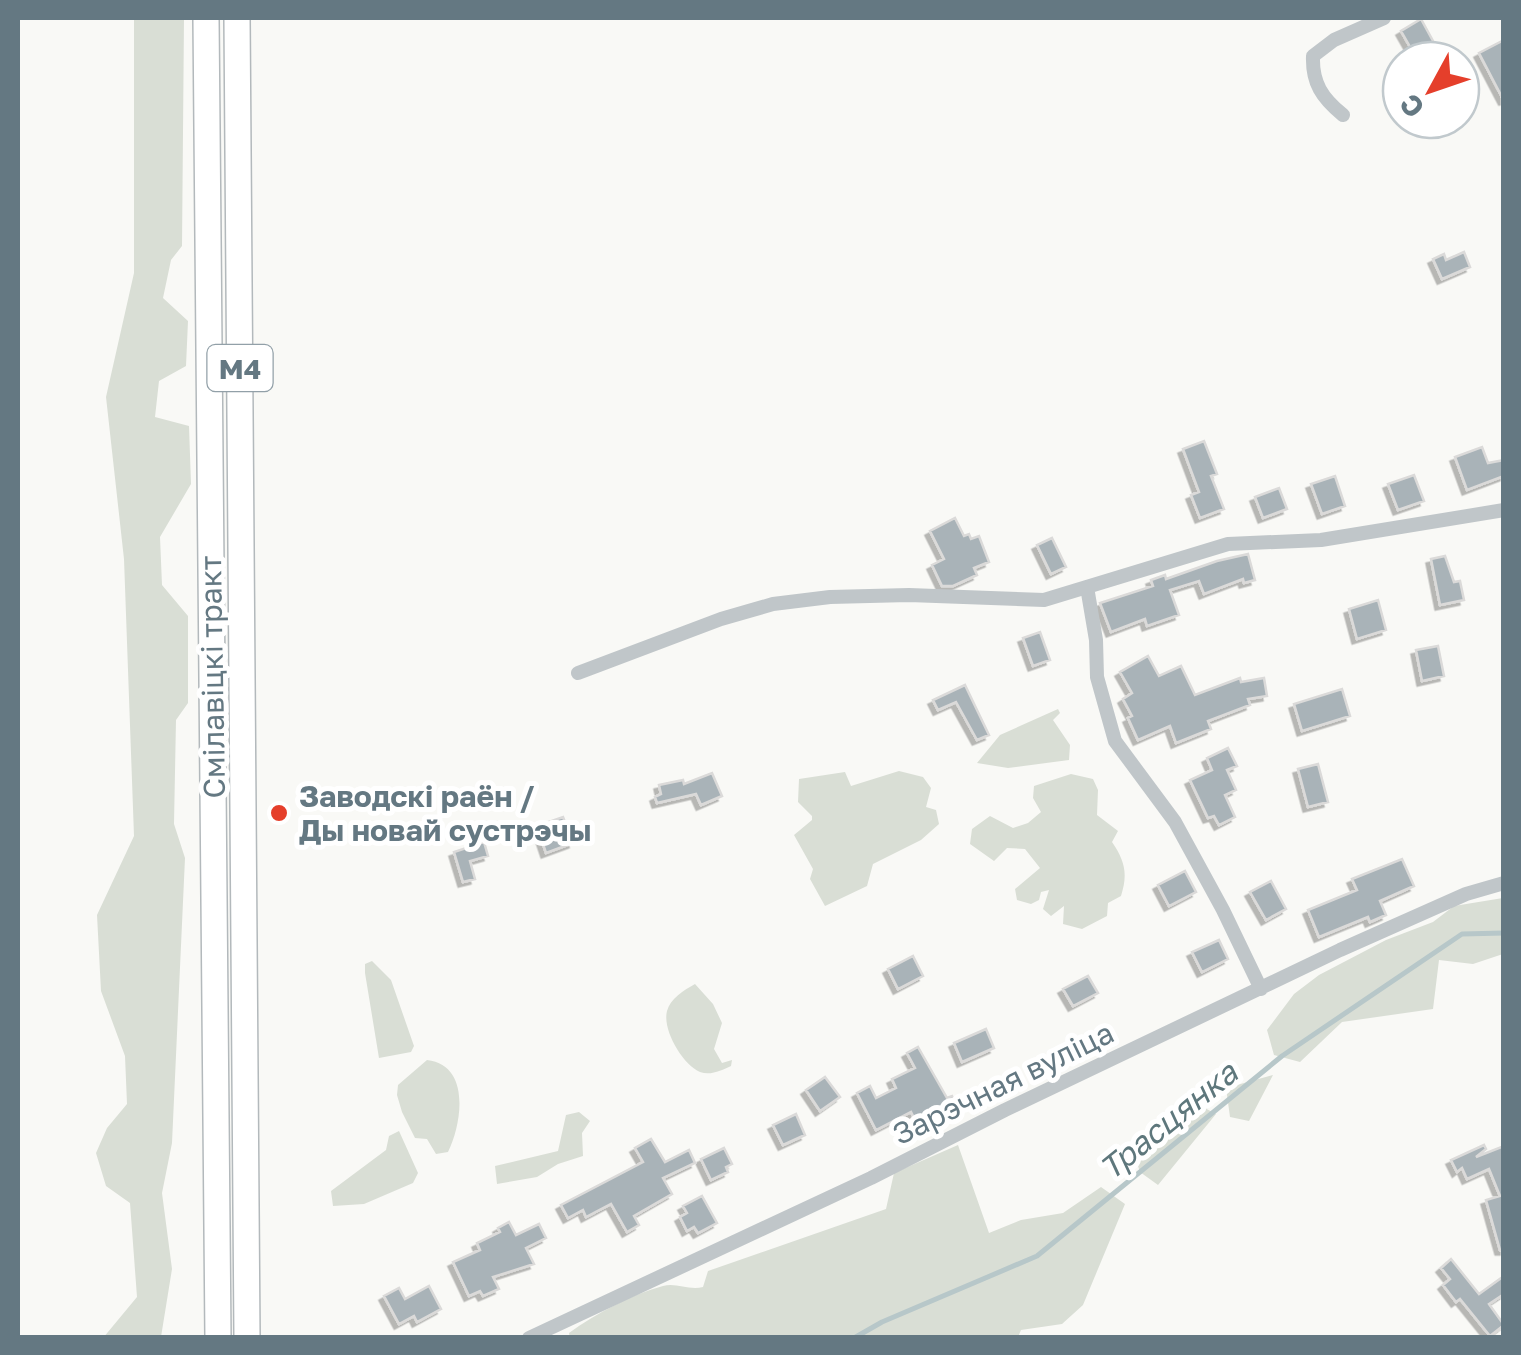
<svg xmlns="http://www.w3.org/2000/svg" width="1521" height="1355" font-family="'Golos Text',sans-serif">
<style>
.green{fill:#d9ded5}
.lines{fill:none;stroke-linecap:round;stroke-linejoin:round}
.stream{stroke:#b7c7c9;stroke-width:5}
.building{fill:#a9b3b8;stroke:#dbdad9;stroke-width:2.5;filter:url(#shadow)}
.highway-casing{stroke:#b3b9bc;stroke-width:28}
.street{stroke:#c0c6c9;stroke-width:14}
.highway{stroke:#fff;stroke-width:25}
.poi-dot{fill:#e53f2b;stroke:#fff;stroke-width:4}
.labels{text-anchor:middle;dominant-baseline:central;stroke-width:10;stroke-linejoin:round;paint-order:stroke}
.shield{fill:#fff;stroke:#92a0a8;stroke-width:2.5}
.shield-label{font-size:28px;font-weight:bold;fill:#647882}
.street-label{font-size:30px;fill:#647882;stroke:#fff}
.poi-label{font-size:30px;font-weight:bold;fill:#647882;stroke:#fff;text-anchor:start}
.water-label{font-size:32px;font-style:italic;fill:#5e777c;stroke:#fff}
</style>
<defs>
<filter id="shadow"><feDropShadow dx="-4.5" dy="4.5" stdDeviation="0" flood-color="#0004"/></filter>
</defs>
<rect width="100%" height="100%" fill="#f9f9f6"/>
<!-- green -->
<path class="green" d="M134 18H184L182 246 171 260 163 298 188 321 186 366 159 381 155 417 189 426 191 484 160 537 162 585 188 616V703L176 720 174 824 185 858 172 1143 162 1193 172 1269 161 1337 103 1338 137 1297 130 1203 106 1186 96 1153 107 1128 127 1104 125 1056 101 991 97 915 134 836 124 559 106 397 134 273Z
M1058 709 1060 713 1053 720 1070 745 1069 760 1008 768 977 763 1000 735Z
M899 771 923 777 931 788 926 807 936 810 939 824 921 840 873 864 867 886 825 906 810 879 813 869 794 835 812 820V816L798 802 799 779 845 772 851 786Z
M1071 774 1093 779 1098 790 1097 815 1118 831 1112 842C1125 861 1128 874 1121 896L1108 903 1107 916 1082 929 1063 924 1064 906 1051 916 1043 909 1049 890 1041 892 1039 900 1031 904 1017 900 1015 889 1040 868 1025 849 1007 848 994 861 970 844 972 829 990 816 1013 828 1028 823 1041 812 1033 798 1034 786Z
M1503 898V954L1473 964 1439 960 1433 1009 1342 1022 1300 1062 1274 1055 1267 1030 1294 994 1319 975 1386 940 1433 922 1454 906Z
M372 961 391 980 414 1046 411 1052 379 1058 365 973V964Z
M695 984 713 1004 722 1023 714 1049 722 1063 732 1060 731 1066C722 1070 711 1076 700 1072 683 1065 662 1030 667 1011 670 999 684 990 695 984Z
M427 1060C471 1065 462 1124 448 1152L436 1154 427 1139 415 1138 402 1112 397 1095 398 1085Z
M1273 1075 1249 1121 1230 1117 1226 1088Z
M1201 1106 1216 1114 1158 1185 1140 1172 1134 1154Z
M579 1112 590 1121 582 1133 583 1156 558 1164 537 1177 497 1184 495 1166 558 1151 566 1115Z
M399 1131 418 1173 413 1183 364 1204 333 1206 331 1191 386 1150 389 1136Z
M958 1145 989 1233 1021 1220 1063 1213 1101 1187 1125 1204 1083 1305 1062 1324 1021 1330 1018 1337 570 1338 569 1333C597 1313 630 1295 663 1286 676 1282 689 1291 703 1287L708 1271 886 1209 894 1173Z"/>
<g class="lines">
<!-- stream -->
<path class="stream" d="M854 1338 882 1322 1037 1256 1282 1056 1462 934 1504 933"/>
</g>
<!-- building -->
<path class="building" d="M1421 19 1433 41 1413 52 1401 31Z
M1504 40V101L1479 53Z
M1464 252 1470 267 1442 279 1433 259 1444 254 1446 260Z
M1204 441 1217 474 1211 476 1224 509 1200 518 1191 495 1199 492 1183 449Z
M1482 447 1488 463 1504 460V476L1467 490 1455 457Z
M1414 475 1424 501 1398 510 1388 484Z
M1335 476 1345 506 1322 514 1311 484Z
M1279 488 1287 509 1263 518 1255 497Z
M955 518 964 536 969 534 971 539 979 536 989 562 974 568 977 575 953 586H942L932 565 944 559 930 531Z
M1052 538 1066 567 1051 574 1037 545Z
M1248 554 1255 580 1244 583 1243 579 1204 594 1199 581 1170 590 1179 615 1147 626 1145 619 1111 632 1100 603 1153 586 1151 580 1165 575 1166 579 1217 561Z
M1445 556 1454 582 1460 581 1464 600 1440 605 1431 559Z
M1378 600 1386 630 1357 639 1349 609Z
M1040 632 1050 660 1033 666 1023 638Z
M1438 646 1444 676 1422 681 1416 650Z
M1148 656 1159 676 1181 666 1195 695 1240 678 1241 682 1264 678 1267 696 1248 699 1250 705 1208 721 1211 729 1176 743 1170 726 1138 740 1128 718 1132 716 1123 699 1132 693 1120 672Z
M965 685 989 735 977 740 956 702 938 710 933 700Z
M1342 689 1350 716 1302 731 1294 704Z
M1228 748 1237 766 1227 770 1236 790 1225 795 1235 817 1219 825 1214 816 1208 818 1190 780 1212 770 1207 758Z
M1318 764 1328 802 1308 807 1298 769Z
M712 773 722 796 701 805 696 794 657 803 655 797 661 794 659 785 683 780 684 784Z
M563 817 573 843 546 853 537 826Z
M484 842 488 856 470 861 475 879 463 882 454 852Z
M1402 859 1414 886 1380 901 1386 915 1370 922 1368 917 1319 937 1308 910 1357 890 1352 879Z
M1185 871 1196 892 1169 906 1158 885Z
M1271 881 1286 909 1266 920 1250 892Z
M1219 940 1228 959 1202 972 1192 952Z
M913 956 923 976 898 989 888 969Z
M1088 976 1098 993 1073 1006 1063 989Z
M986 1029 994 1048 962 1062 954 1043Z
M918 1047 947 1098 952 1096 961 1113 921 1132 911 1112 876 1130 857 1093 870 1086 876 1098 896 1088 892 1079 915 1068 907 1053Z
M825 1077 840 1097 820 1111 806 1090Z
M796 1114 805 1135 783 1145 773 1125Z
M651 1139 665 1162 689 1150 695 1163 663 1178 672 1194 634 1216 639 1225 627 1232 611 1204 586 1217 583 1210 568 1218 561 1205 643 1162 635 1148Z
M1484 1145 1486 1149 1476 1157 1504 1146V1250H1500L1486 1200 1500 1196 1489 1169 1467 1179 1462 1168 1457 1172 1451 1160Z
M724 1148 732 1164 726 1167 728 1172 711 1180 701 1159Z
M702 1196 717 1223 698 1233 694 1227 687 1231 680 1217 687 1213 683 1206Z
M509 1222 516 1235 539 1224 546 1238 526 1248 534 1264 493 1277 499 1289 483 1296 480 1291 469 1296 453 1262 480 1250 477 1243 500 1232 498 1228Z
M1451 1259 1479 1294 1504 1276V1294L1489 1304 1504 1325 1490 1336 1460 1299 1456 1302 1443 1285 1450 1279 1441 1268Z
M429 1286 441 1309 417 1322 414 1316 399 1324 384 1296 399 1288 405 1299Z"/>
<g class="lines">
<!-- highway casing -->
<g class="highway-casing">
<path id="highway" d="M206 18 218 1338
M237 18 247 1338"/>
</g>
<!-- street -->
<path class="street" d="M1343 115C1322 98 1312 83 1313 56L1334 40 1384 18
M1087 587 1096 640 1097 677 1115 741 1175 822 1223 910 1261 989
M578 673 721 619 773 604 830 597 909 595 1044 600 1228 544 1321 540 1504 510
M529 1338 871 1178 1005 1110 1340 950 1466 894 1504 883"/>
<!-- highway -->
<use href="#highway" class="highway"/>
</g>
<!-- markers -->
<circle class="poi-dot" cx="279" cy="813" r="10"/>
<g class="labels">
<!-- shield labels -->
<rect class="shield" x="207.5" y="345" width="65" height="46" rx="8"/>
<g class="shield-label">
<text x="240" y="368">М4</text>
</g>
<!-- street labels -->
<g class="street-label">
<text transform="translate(212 677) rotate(-91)">Смілавіцкі тракт</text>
<text transform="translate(1003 1083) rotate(-26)">Зарэчная вуліца</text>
</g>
<!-- poi labels -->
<g class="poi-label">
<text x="299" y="796">Заводскі раён /<tspan x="299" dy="34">Ды новай сустрэчы</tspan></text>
</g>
<!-- water labels -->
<g class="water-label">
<text transform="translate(1168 1120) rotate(-39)">Трасцянка</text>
</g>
</g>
<!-- border -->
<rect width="1521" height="1355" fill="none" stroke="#647882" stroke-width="40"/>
<!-- north arrow -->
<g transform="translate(1431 90) rotate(230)"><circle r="48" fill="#ffffff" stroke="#c1c9cd" stroke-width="2.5"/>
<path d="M0-8L18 38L0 25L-18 38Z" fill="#e53f2b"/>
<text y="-15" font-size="28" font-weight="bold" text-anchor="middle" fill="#647882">С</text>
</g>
</svg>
